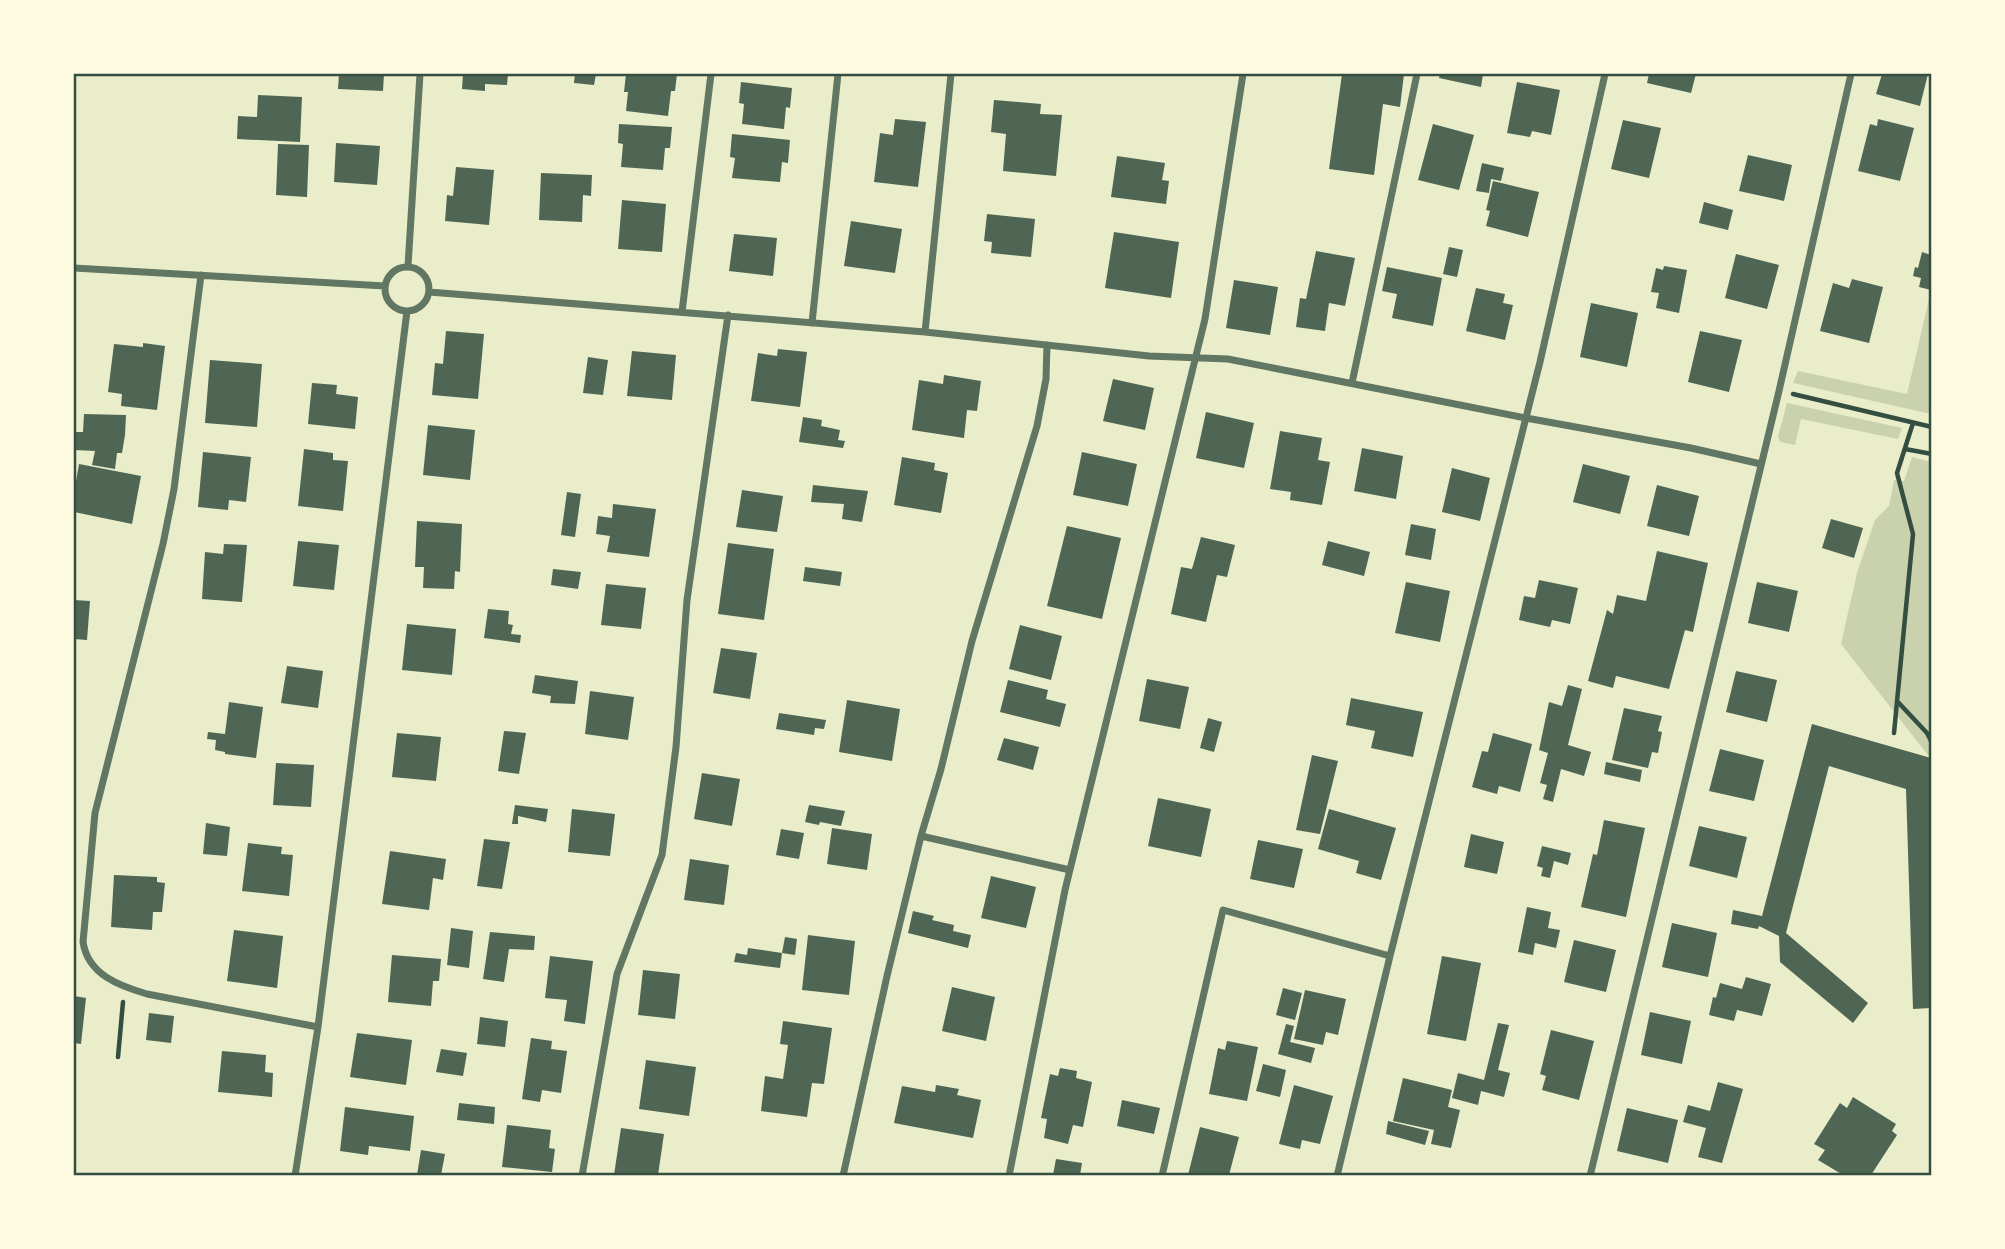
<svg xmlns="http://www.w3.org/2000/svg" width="2005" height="1249" font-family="Commissioner,sans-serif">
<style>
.green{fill:#cad2ad}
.building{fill:#4f6655}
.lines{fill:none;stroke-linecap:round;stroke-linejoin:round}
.path{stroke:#344e41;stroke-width:4.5}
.minor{stroke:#617663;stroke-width:7}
.neatline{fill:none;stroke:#344e41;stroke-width:2.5}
</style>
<rect width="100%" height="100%" fill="#e9edc9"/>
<!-- green -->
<path class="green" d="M1931 290V414L1793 383 1798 371 1907 394Z
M1787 403 1902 428 1898 439 1801 419 1795 445 1780 442 1778 437Z
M1912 457 1931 462V759L1841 644 1857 573 1875 520 1889 506 1894 480 1904 481Z"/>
<!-- building -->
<path class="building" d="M339 74H384L383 91 338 89Z
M463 74H508L507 85 485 84V91L462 89Z
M575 74H596L594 85 574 83Z
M626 74H677L675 91H671L668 116 626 111 628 92H624Z
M1342 74H1404L1400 107 1383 104 1374 175 1329 169Z
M1440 74H1483L1481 87 1439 78Z
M1649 74H1696L1691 93 1647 83Z
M1882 74H1928L1920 106 1876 94Z
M741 82 792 88 790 108 786 107 784 129 742 124 744 104 739 103Z
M1517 82 1560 90 1551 135 1532 131 1530 137 1507 133Z
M258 95 302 97 300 142 237 139 238 116 257 117Z
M994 100 1041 104 1040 114 1062 115 1056 176 1003 171 1006 134 991 132Z
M895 119 926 122 918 187 874 182 880 133 893 135Z
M1878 119 1914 128 1900 181 1858 171 1870 124 1877 126Z
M1623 120 1661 128 1649 178 1611 169Z
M619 124 672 127 670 148H665L663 170 621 167 623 144 618 143Z
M1433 124 1474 135 1459 190 1418 180Z
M732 134 790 140 788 163 782 162 780 182 732 178 735 158 730 157Z
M336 143 380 146 377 185 334 182Z
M278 144 309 145 307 197 276 195Z
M1748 155 1792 165 1784 201 1739 191Z
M1117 156 1165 163 1162 180 1169 181 1166 204 1111 197Z
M1482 163 1504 168 1501 181 1491 179 1489 193 1476 191Z
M456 167 494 170 489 225 445 221 447 195 453 196Z
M541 173 592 175 591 196 583 195 582 222 539 220Z
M1493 181 1539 192 1528 237 1486 226 1490 211 1486 210Z
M622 200 666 204 662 252 618 249Z
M1704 202 1733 210 1728 230 1699 223Z
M987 214 1035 219 1031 257 991 253 992 242 984 241Z
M851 221 902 229 895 273 844 266Z
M1114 232 1179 242 1171 298 1105 288Z
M734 234 777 238 773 276 729 271Z
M1449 247 1463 250 1457 277 1443 274Z
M1316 251 1355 258 1345 306 1329 303 1325 331 1296 327 1300 298 1306 299Z
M1922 252 1931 255V290L1919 287 1921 278 1913 276 1915 267 1918 268Z
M1736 254 1779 265 1767 309 1725 298Z
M1664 266 1687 270 1679 313 1656 308 1659 293 1651 292 1656 268 1663 270Z
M1387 267 1442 278 1433 326 1392 318 1397 294 1382 291Z
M1852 279 1883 287 1869 343 1820 331 1833 283 1849 288Z
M1234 280 1278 287 1270 335 1226 328Z
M1476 288 1505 294 1503 303 1513 305 1505 340 1466 331Z
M1591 303 1638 313 1627 367 1580 357Z
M446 331 484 334 478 399 432 395 435 363 443 364Z
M1700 331 1742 340 1729 392 1688 382Z
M143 343 165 346 157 410 121 406 122 394 108 392 114 344 143 347Z
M778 349 807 352 800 407 751 401 758 353 777 356Z
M632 351 676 355 672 400 627 396Z
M588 357 608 360 603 395 583 393Z
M210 360 262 364 257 427 205 423Z
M944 375 981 381 977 411 967 410 964 438 912 430 919 380 943 384Z
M1113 379 1154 388 1145 430 1103 421Z
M312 383 337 385 336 394 358 397 355 429 308 424Z
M1206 412 1254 423 1244 468 1196 458Z
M84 414 126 415 125 435 122 453H117L115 469 92 465 95 451 74 450 75 432H83Z
M803 417 822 420 821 426 840 430 838 440 845 441 843 448 799 442Z
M428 425 475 430 470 480 423 475Z
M1280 431 1322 438 1318 460 1330 462 1322 505 1290 500 1291 492 1270 489Z
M1362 448 1403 456 1396 499 1354 491Z
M304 449 333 453V460L348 461 343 511 298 506Z
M203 452 251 457 246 502 229 500 228 510 198 507Z
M1082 452 1137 464 1128 506 1073 495Z
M902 457 935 463 934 470 948 473 941 513 894 505Z
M79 464 141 476 132 524 74 512V493Z
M1583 464 1630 476 1620 514 1573 502Z
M1452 468 1490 478 1480 521 1442 512Z
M813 485 868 491 862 522 842 519 844 504 811 502Z
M1657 485 1699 496 1689 536 1647 526Z
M742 490 783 496 777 532 736 527Z
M567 492 581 494 575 537 561 535Z
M613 504 656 509 649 557 607 552 610 536 596 534 598 516 612 518Z
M1831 519 1863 528 1854 558 1822 548Z
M417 521 462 524 460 572 455 571 454 589 423 588 424 567H415Z
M1411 524 1436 529 1431 560 1405 555Z
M1067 526 1121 538 1102 619 1047 606Z
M1201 537 1235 545 1227 577 1217 575 1206 622 1171 614 1181 567 1192 569Z
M298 541 339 545 334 590 293 586Z
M1328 541 1370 552 1364 576 1322 565Z
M728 543 774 549 764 620 718 614Z
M224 544 247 545 242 602 202 599 205 552 223 554Z
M1657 551 1708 563 1693 632 1685 630 1669 689 1616 676 1613 688 1588 681 1607 610 1613 614 1617 595 1646 601Z
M805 567 842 572 840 586 803 581Z
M553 569 581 572 578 589 551 585Z
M1539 580 1578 588 1570 624 1552 620 1550 627 1519 620 1524 596 1535 598Z
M1406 582 1450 591 1440 642 1395 633Z
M1757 582 1798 591 1789 632 1748 623Z
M606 584 646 588 641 629 601 625Z
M74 600 90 601 87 640 74 639Z
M488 609 509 611 508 624 513 625 511 634 521 635 520 643 484 638Z
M407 624 456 629 452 675 402 670Z
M1020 625 1062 636 1051 680 1009 669Z
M721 648 757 653 750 699 713 693Z
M287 666 323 671 318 708 281 703Z
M1736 671 1777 680 1767 722 1726 712Z
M535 675 578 681 575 704 550 703 551 696 532 693Z
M1147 679 1189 687 1180 729 1139 721Z
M1008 680 1048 690 1046 699 1066 704 1060 727 1000 712Z
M1568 685 1582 689 1568 745 1591 752 1584 776 1561 769 1553 802 1543 799 1547 785 1540 783 1548 753 1539 750 1549 702 1562 706Z
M590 691 634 697 628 740 585 734Z
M1351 698 1423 712 1413 757 1371 748 1375 731 1346 725Z
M847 700 900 709 892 761 839 752Z
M229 702 263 707 256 758 225 754V752L215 750 216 740 207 739 208 732 225 734Z
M1624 708 1662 716 1658 731 1662 732 1658 753 1652 752 1648 768 1612 760Z
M779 713 826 720 824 729 815 728 814 735 776 729Z
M1208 718 1222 722 1214 752 1200 748Z
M1812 724 1931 758V1008L1913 1009 1906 789 1829 766 1786 933 1868 1003 1853 1023 1780 962 1779 936 1759 926 1758 929 1731 924 1733 910 1762 916Z
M504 731 526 733 519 774 498 771Z
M397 733 441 737 436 781 392 777Z
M1493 733 1532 744 1520 792 1499 786 1497 794 1472 787 1482 751 1488 752Z
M1004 738 1039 747 1033 770 997 760Z
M1720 749 1764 760 1754 801 1709 791Z
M1312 755 1338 761 1320 834 1296 830Z
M1606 762 1642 770 1640 782 1604 774Z
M276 763 314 765 311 807 273 805Z
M702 773 740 779 732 826 694 819Z
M1158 798 1211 809 1201 857 1148 846Z
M515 805 548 809 546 822 518 816V824H512Z
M809 805 845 811 841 826 820 822 819 825 805 822Z
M572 809 615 814 610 856 568 852Z
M1329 809 1396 828 1381 880 1356 873 1359 861 1318 849Z
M1604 820 1645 828 1626 917 1581 907 1593 854 1597 855Z
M206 823 230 827 227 856 203 854Z
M1699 826 1747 837 1737 878 1689 866Z
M832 828 872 834 867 870 827 864Z
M781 829 804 833 799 859 776 855Z
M1471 834 1504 842 1497 874 1464 867Z
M484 839 510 842 502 889 477 886Z
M1258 840 1303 849 1294 888 1250 879Z
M248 843 282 847 281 854 293 855 289 896 242 891Z
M1542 846 1571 853 1568 865 1554 861 1550 878 1541 876 1543 868 1537 866Z
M390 851 446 859 443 880 433 878 429 910 382 904Z
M690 859 729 865 724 905 684 900Z
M114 875 157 877V882L165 883 162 912H153L152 930 111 927Z
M991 876 1036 887 1026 928 981 918Z
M1527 907 1551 912 1548 928 1560 930 1556 948 1535 943 1533 955 1518 952Z
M913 911 934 916 932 920 954 925 953 931 971 935 968 948 908 933Z
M1672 923 1717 933 1708 977 1662 967Z
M451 928 473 931 469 968 447 965Z
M234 930 283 936 277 988 227 981Z
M490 932 535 936 534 950 509 949 504 982 483 979Z
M808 935 855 941 849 995 802 990Z
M785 937 797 939 795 955 782 953Z
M1574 940 1616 950 1606 992 1564 982Z
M748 948 782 953 780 968 734 962 736 953 747 955Z
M392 955 441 959 439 981H433L431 1006 388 1002Z
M550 956 593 961 585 1024 564 1021 567 1000 545 998Z
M1442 956 1481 963 1466 1041 1427 1034Z
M643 970 680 974 675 1019 638 1015Z
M1746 977 1771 984 1762 1016 1737 1010 1734 1021 1709 1015 1713 997 1716 998 1720 983 1742 989Z
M952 987 995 997 986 1041 942 1031Z
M1283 988 1302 993 1295 1020 1276 1015Z
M1305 990 1346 999 1338 1035 1326 1032 1323 1045 1294 1039Z
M74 996 86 998 81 1044 74 1043Z
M1650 1012 1691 1021 1682 1064 1641 1055Z
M149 1013 174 1016 171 1043 146 1040Z
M480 1017 508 1021 505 1047 477 1044Z
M783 1021 832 1028 824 1084 812 1083 807 1117 761 1111 765 1076 783 1079 788 1045 780 1044Z
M1498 1023 1509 1025 1498 1070 1510 1073 1504 1097 1481 1091 1478 1105 1452 1098 1458 1073 1484 1080Z
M1286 1024 1294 1026 1290 1042 1315 1048 1311 1063 1278 1054Z
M1551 1030 1594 1041 1579 1100 1542 1090 1546 1076 1540 1074Z
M357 1033 412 1040 406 1085 350 1077Z
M531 1038 552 1041 551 1049 567 1051 561 1093 542 1090 540 1102 522 1099Z
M1227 1041 1258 1047 1247 1101 1209 1094 1218 1048 1225 1050Z
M441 1049 467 1053 463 1076 436 1072Z
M222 1051 266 1055 265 1072 273 1073 272 1097 218 1092Z
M646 1060 696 1067 689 1116 639 1109Z
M1263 1064 1286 1070 1280 1097 1256 1091Z
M1060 1068 1077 1071 1076 1078 1092 1082 1083 1127 1073 1125 1068 1144 1044 1138 1047 1119 1041 1118 1050 1074 1058 1076Z
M1403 1078 1452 1090 1448 1107 1460 1110 1451 1148 1431 1144 1434 1130 1393 1121Z
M1718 1082 1743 1089 1722 1163 1698 1157 1706 1128 1683 1122 1688 1105 1710 1111Z
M936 1085 959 1089 957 1095 981 1100 973 1138 894 1123 902 1086 935 1092Z
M1294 1085 1333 1096 1320 1144 1302 1140 1300 1149 1279 1144Z
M1853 1097 1896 1124 1892 1131 1897 1135 1871 1175H1843L1818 1160 1825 1150 1814 1144 1840 1103 1847 1108Z
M1122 1100 1160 1108 1154 1134 1117 1126Z
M459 1103 495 1107 494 1124 457 1120Z
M345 1107 414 1116 410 1151 369 1146 368 1155 340 1151Z
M1627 1108 1678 1120 1668 1163 1617 1151Z
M1388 1121 1429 1131 1425 1145 1386 1134Z
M507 1125 551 1130 549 1148 555 1149 552 1172 502 1167Z
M1200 1127 1239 1137 1229 1175H1188Z
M621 1128 664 1134 658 1175H614Z
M421 1150 445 1154 441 1175H417Z
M1056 1159 1082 1163 1080 1175H1053Z"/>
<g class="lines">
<!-- path -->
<path class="path" d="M1793 394 1932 427
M1905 449 1932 454
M1897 701 1927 733 1932 743
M1894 733 1913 534 1897 473 1913 423
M118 1057 123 1002"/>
<!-- minor -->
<path class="minor" d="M408 266 420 74
M385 289a22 22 0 1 1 44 0a22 22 0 1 1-44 0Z
M74 268 385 286
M201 275 174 489 163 544 95 813 83 942C88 975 120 986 147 994L318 1027
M429 292 925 332 1149 356 1228 359 1526 418 1691 448 1761 464
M682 312 711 74
M812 323 838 74
M925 332 951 74
M1352 383 1417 74
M921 836 1070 870
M295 1176 318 1027 407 311
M582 1176 617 974 662 855 676 747 687 600 728 315
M843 1176 887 976 921 836 941 769 972 641 1037 426 1046 379 1047 345
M1009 1176 1065 890 1205 319 1243 74
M1162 1176 1223 910 1390 956
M1337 1176 1390 956 1540 362 1605 74
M1590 1176 1779 391 1851 74"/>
</g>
<!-- border -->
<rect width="2005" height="1249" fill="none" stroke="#fefae0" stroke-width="150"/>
<rect x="75" y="75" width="1855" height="1099" class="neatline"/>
</svg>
